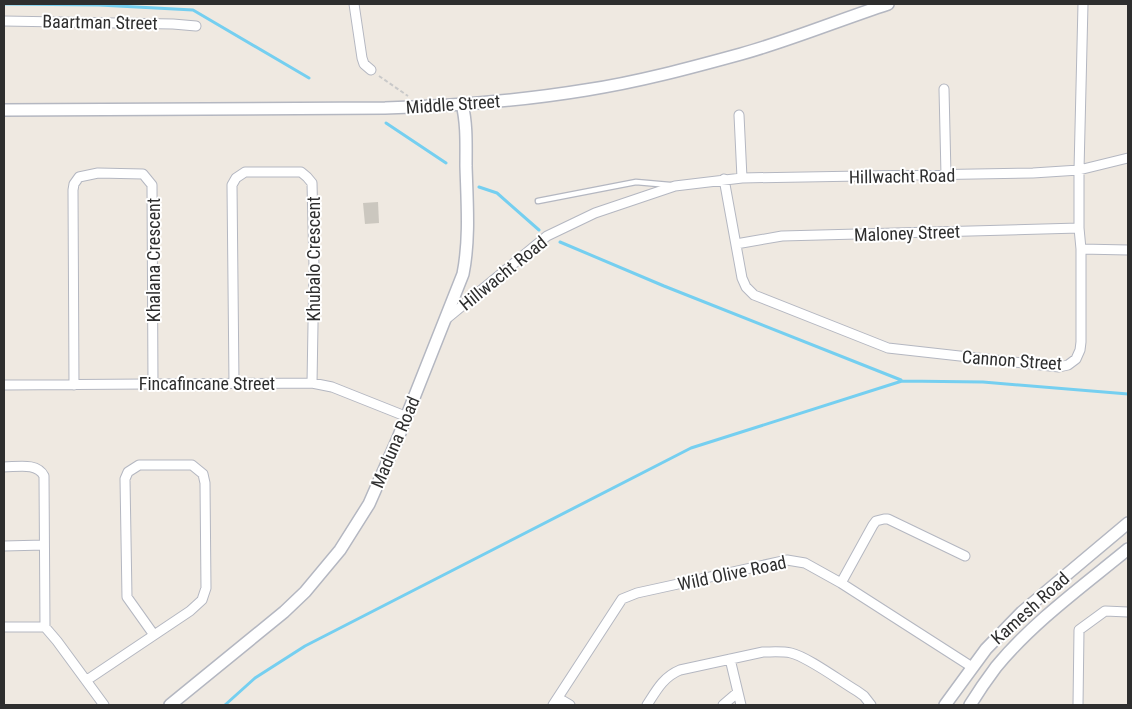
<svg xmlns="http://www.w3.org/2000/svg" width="1132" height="709" font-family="'Roboto Condensed',sans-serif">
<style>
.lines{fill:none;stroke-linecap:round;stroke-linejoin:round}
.stream{stroke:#75cff0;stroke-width:3}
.building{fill:#cbc7bf}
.lane-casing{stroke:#b4b7c1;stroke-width:7}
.street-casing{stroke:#b4b7c1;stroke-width:11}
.secondary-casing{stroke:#b4b7c1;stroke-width:14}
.path{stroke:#c9c9c9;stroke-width:2;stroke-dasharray:4 2.5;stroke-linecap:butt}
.lane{stroke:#fff;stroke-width:4.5}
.street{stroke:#fff;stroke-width:9}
.secondary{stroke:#fff;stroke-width:11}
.labels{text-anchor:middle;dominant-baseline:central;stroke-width:4;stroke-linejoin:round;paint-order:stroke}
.street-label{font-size:18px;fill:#2e2e2e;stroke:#fff}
</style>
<rect width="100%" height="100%" fill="#efe9e1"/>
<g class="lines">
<!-- stream -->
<path class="stream" d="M4 4 99 5 193 10 309 78
M386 123 446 163
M479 187 497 193 539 230
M560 242 664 286 901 380
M225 705 255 678 305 646 691 448 902 381 983 382 1128 394"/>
</g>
<!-- building -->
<path class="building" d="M378 202 379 223 365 224 363 203Z"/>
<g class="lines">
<!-- lane casing -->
<g class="lane-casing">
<path id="lane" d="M538 201 636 182 670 185"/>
</g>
<!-- street casing -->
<g class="street-casing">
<path id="street" d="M354 4 362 58 364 64 371 70
M4 21 173 24 196 26
M944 89 946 175
M739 115 742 178
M724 179 742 278 746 287 754 295 888 348 1059 367 1068 365 1076 359 1080 350 1081 342V249L1079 228V170L1083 4
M736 244 782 236 1079 228
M1081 249 1128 250
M445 320 547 236 595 213 675 186 742 178 1033 173 1079 170 1128 158
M234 383 232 185 236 178 245 172H301L307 177 312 183 314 267 312 383
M4 385 312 383 332 387 405 416
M74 385 73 190 74 184 79 177 98 173 143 174 152 185 153 384
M4 467C17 467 37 462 44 476L45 627
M4 546 44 545
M841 583 873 525 876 521 884 519H888L965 556
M4 627H45L57 641 104 705
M730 659 741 705
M87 680 190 611 202 600 206 588 205 483 203 474 192 465H139L128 472 125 479 127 597 154 635
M558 698 570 705
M553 705 622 599 637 593 787 560 805 563 841 583 972 667
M647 705C656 691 663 677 680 670L763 652C772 652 782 651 791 653 808 657 840 681 857 691L864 696 871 705
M723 705 737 693
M1078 705 1079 630 1105 611 1128 612"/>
</g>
<!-- secondary casing -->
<g class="secondary-casing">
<path id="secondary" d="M4 110 385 108C452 106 519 101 586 90 638 82 690 68 741 54 791 40 839 20 888 4
M170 705 284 612 305 592 340 550 369 504 398 438 463 274C470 239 467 201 466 166 466 145 467 124 462 104
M945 705 986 649 1022 612 1128 523
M970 705C978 692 987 679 996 667 1033 622 1083 586 1128 549"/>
</g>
<!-- path -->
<path class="path" d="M379 76 408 96"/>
<!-- lane -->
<use href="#lane" class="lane"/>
<!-- street -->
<use href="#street" class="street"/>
<!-- secondary -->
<use href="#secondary" class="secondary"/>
</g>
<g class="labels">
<!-- street labels -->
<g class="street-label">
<text transform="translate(100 22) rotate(1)">Baartman Street</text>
<text transform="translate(453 104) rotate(-4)">Middle Street</text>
<text transform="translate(902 176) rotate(-1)">Hillwacht Road</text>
<text transform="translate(907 233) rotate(-2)">Maloney Street</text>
<text transform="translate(313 259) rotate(-90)">Khubalo Crescent</text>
<text transform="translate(153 260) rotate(-90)">Khalana Crescent</text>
<text transform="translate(503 273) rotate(-39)">Hillwacht Road</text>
<text transform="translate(1012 360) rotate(4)">Cannon Street</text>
<text x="207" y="383">Fincafincane Street</text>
<text transform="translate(395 442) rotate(-67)">Maduna Road</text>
<text transform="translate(732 573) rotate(-12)">Wild Olive Road</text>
<text transform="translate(1030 608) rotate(-42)">Kamesh Road</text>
</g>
</g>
<!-- border -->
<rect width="1132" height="709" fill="none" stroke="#2e2e2e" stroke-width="10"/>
</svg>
